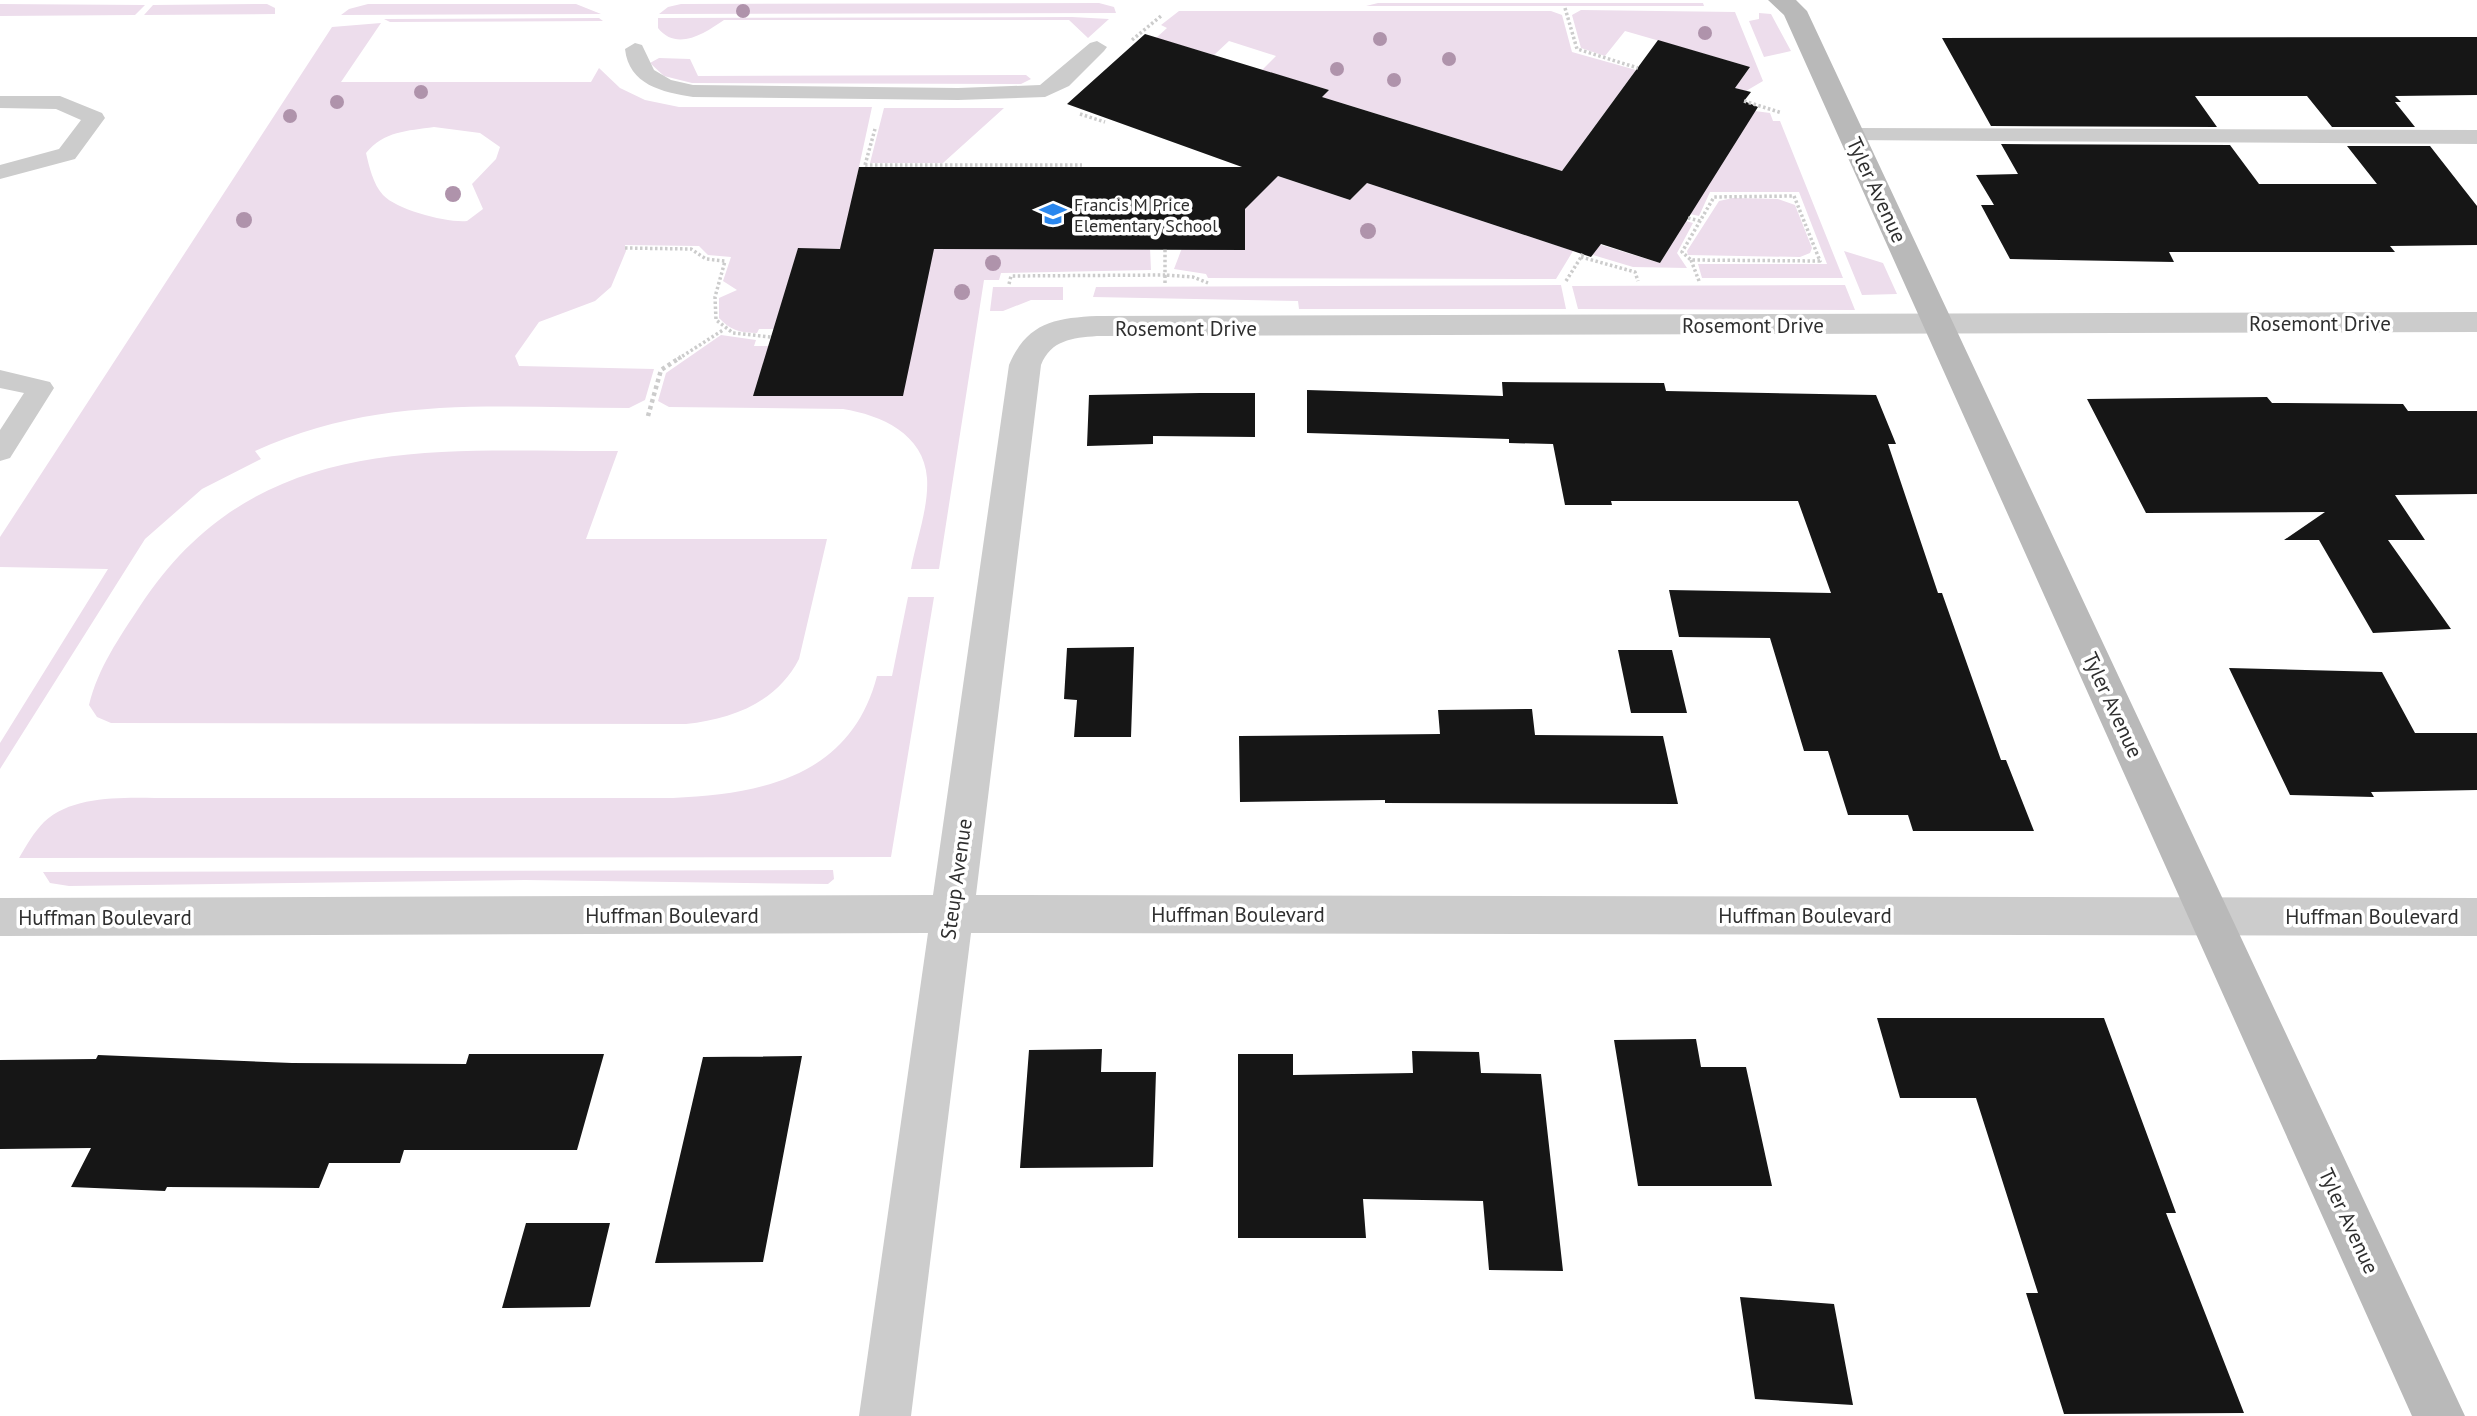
<svg xmlns="http://www.w3.org/2000/svg" width="2477" height="1416" font-family="'PT Sans',sans-serif">
<style>
.green{fill:#edddec;fill-rule:evenodd}
.building{fill:#161616}
.lines{fill:none;stroke-linecap:round;stroke-linejoin:round}
.path-far1{stroke:#ccc;stroke-width:3.5;stroke-dasharray:2.5 2.5;stroke-linecap:butt}
.path{stroke:#ccc;stroke-width:4.5;stroke-dasharray:3.5 3.5;stroke-linecap:butt}
.lane{fill:#ccc;fill-rule:evenodd}
.street{fill:#ccc;fill-rule:evenodd}
.secondary{fill:#b9b9b9;fill-rule:evenodd}
.tree{fill:#af93ab}
.labels{text-anchor:middle;dominant-baseline:central;stroke-width:7;stroke-linejoin:round;paint-order:stroke}
.far-poi-label{font-size:18px;fill:#2f2f2f;stroke:#fff;text-anchor:start}
.street-label{font-size:21px;fill:#2f2f2f;stroke:#fff}
</style>
<rect width="100%" height="100%" fill="#fff"/>
<!-- green -->
<path class="green" d="M1099 3 1114 7 1116 13 659 14 668 7 681 4Z
M1378 3H1703L1704 6H1366Z
M0 4 145 5 135 15 0 16Z
M267 4 275 8V14L144 15 153 5Z
M368 4H576L601 14 341 15 349 9Z
M1581 10 1735 12 1763 81 1746 91 1735 88 1750 67 1625 31 1605 56 1581 48 1572 15Z
M1179 11H1551L1562 15 1572 52 1636 70 1562 171 1322 97 1329 90 1262 70 1276 56 1229 41 1214 55 1156 38 1167 28 1161 25Z
M1759 13 1771 14 1791 51 1764 57 1749 21 1759 19Z
M1072 17 1109 19 1088 38 1069 20H724C705 33 677 52 658 28V18Z
M599 18 603 21 390 22 384 19Z
M381 23 341 82H591L599 68 620 88 645 100 679 107H872L849 213 852 249H798L774 329H759L757 333C740 333 730 330 719 318V298L737 290 723 281 731 257 708 255 699 246 625 245 626 251 611 287 595 301 539 322 515 356 519 366 654 369 645 400 629 408C495 408 380 394 255 451L261 459 202 489 145 539 0 769V743L108 569 0 567V537L332 27ZM434 127 480 133 500 147 496 159 472 184 483 209 467 221C447 223 397 210 383 195 373 184 369 166 366 153 384 131 407 131 434 127Z
M659 58 690 59 698 76 1026 75 1031 79 1021 84 692 83 664 76 650 63Z
M884 108H1004L943 163H870Z
M1755 111 1770 113 1773 121H1780L1843 278H1702L1698 264H1827L1799 192H1710L1699 216 1690 214Z
M1278 176 1350 200 1367 183 1573 251 1556 279 1208 278 1206 274 1174 269 1182 248 1245 250V178Z
M1733 198 1778 199 1795 205 1812 248 1810 253 1800 257 1688 255 1687 251 1719 201Z
M1686 221 1693 223 1677 253 1687 268 1633 267 1593 255 1598 244 1660 263Z
M1150 248 1151 270 1001 273 999 280H984L939 569H911C916 541 929 507 927 478 924 434 881 415 843 409L669 407 658 401 666 373 721 335 756 340 754 346H768L934 249Z
M1844 251 1883 263 1897 294 1862 295Z
M1561 285 1566 309H1299L1298 301 1093 297 1096 287Z
M1845 285 1855 310 1578 309 1572 286Z
M993 287H1063V300H1031L1003 311H990Z
M618 451 586 539H827L799 659C777 702 733 719 686 724L111 723 97 717 89 705C98 668 119 638 140 606 256 429 433 452 618 451Z
M908 597H934L891 857 19 858C26 846 34 832 44 822 77 791 138 799 180 798H673C763 794 851 776 877 676H892Z
M833 870 834 879 828 884 525 880 69 886 50 883 43 872Z"/>
<!-- building -->
<path class="building" d="M1145 34 1329 90 1322 97 1562 171 1658 40 1750 67 1735 88 1751 92 1744 101 1758 107 1660 263 1601 244 1591 257 1367 183 1350 200 1278 176 1245 209V250L934 249 903 396H753L798 248 840 249 859 167H1242L1067 104Z
M2477 37V95L2395 96 2401 102H2395L2415 127H2332L2307 96H2195L2217 127 1991 126 1942 38Z
M2001 144 2230 145 2259 184H2377L2347 146H2430L2477 206V245L2390 246 2395 252H2169L2174 262 2010 259 1981 205H1994L1976 175 2018 174Z
M1502 382 1664 383 1666 391 1876 395 1896 444H1888L1938 593H1942L2001 760H2006L2034 831H1913L1908 815H1848L1828 751H1804L1770 638 1679 637 1669 590 1831 593 1798 501H1611L1612 505H1565L1553 444 1509 443V439L1307 433V390L1503 396Z
M1200 393H1255V437L1153 436V444L1087 446 1089 395Z
M2267 397 2272 403 2403 404 2408 411H2477V494L2395 495 2425 540H2388L2451 629 2373 633 2319 540H2284L2325 512 2146 513 2087 399Z
M1134 647 1131 737H1074L1077 700 1064 699 1067 648Z
M1618 650H1672L1687 713H1631Z
M2229 668 2382 672 2415 733H2477V790L2371 792 2374 797 2290 795Z
M1532 709 1535 735 1663 736 1678 804 1385 803V800L1240 802 1239 736 1440 734 1438 710Z
M1877 1018H2104L2176 1213H2166L2244 1413 2064 1414 2026 1293H2038L1976 1098H1900Z
M1696 1039 1701 1067H1746L1772 1186H1638L1614 1040Z
M1102 1049 1101 1072H1156L1153 1167 1020 1168 1029 1050Z
M1412 1051 1479 1052 1481 1073 1541 1074 1563 1271 1489 1270 1483 1201 1363 1199 1366 1238H1238V1054H1293V1075L1413 1073Z
M469 1054H604L577 1150H404L400 1163H329L319 1188 167 1187 165 1191 71 1187 91 1148 0 1149V1060L96 1059 98 1055 292 1063 466 1064Z
M802 1056 763 1262 655 1263 703 1057Z
M526 1223H610L590 1307 502 1308Z
M1740 1297 1834 1304 1853 1405 1755 1399Z"/>
<g class="lines">
<!-- path-far1 -->
<path class="path-far1" d="M1565 8 1577 49 1638 68
M1132 40 1161 16
M1744 101 1782 113
M1080 114 1105 122
M865 165H1082
M865 165 875 129
M1794 196 1820 261 1691 260 1682 252 1714 197Z
M1688 218 1700 221
M625 248 691 249 706 259 725 261 715 297 716 320 733 333 771 337
M1581 257 1635 272 1638 281
M1691 260 1699 281
M1566 281 1583 254
M1165 283V275L1193 277 1208 283
M1009 284 1011 276 1165 275V248
M678 359 723 330"/>
<!-- path -->
<path class="path" d="M648 416 661 370 681 357"/>
<!-- lane -->
<path class="lane" d="M1097 41 1107 47 1104 51 1069 86 1045 97 958 100 693 97C662 92 629 85 625 49L635 43 642 45 654 70 671 80 693 85 958 88 1040 85 1090 43Z
M0 96H60L102 113 105 118 75 159 0 179V165L59 149 81 120 56 109 0 108Z
M1852 128 2477 130V144L1844 140 1841 135 1844 130Z
M0 370 50 382 54 388 10 458 0 461V430L24 393 0 388Z"/>
<!-- street -->
<path class="street" d="M2477 312V332L1097 336C1072 338 1051 340 1041 365L976 895 2477 898V936L971 933 911 1416H859L928 933 0 936V898L933 895 1009 365C1027 323 1054 318 1097 316Z"/>
<!-- secondary -->
<path class="secondary" d="M1768 0H1796L1807 11 2465 1416H2412L1784 15Z"/>
</g>
<!-- trees -->
<g class="tree">
<circle cx="743" cy="11" r="7"/>
<circle cx="1705" cy="33" r="7"/>
<circle cx="1380" cy="39" r="7"/>
<circle cx="1449" cy="59" r="7"/>
<circle cx="1337" cy="69" r="7"/>
<circle cx="1394" cy="80" r="7"/>
<circle cx="421" cy="92" r="7"/>
<circle cx="337" cy="102" r="7"/>
<circle cx="290" cy="116" r="7"/>
<circle cx="453" cy="194" r="8"/>
<circle cx="244" cy="220" r="8"/>
<circle cx="1368" cy="231" r="8"/>
<circle cx="993" cy="263" r="8"/>
<circle cx="962" cy="292" r="8"/>
</g>
<!-- icons -->
<defs>
<g id="school-bare" transform="scale(2.1)"><path d="M0-5L7-2L0 1L-7-2ZM-4 1L0 2.5L4 1V4Q0 6-4 4Z" fill="#2a87ee" stroke="#fff" stroke-width="2.5" paint-order="stroke"/></g>
</defs>
<g fill-rule="evenodd">
<use href="#school-bare" x="1053" y="214"/>
</g>
<g class="labels">
<!-- far-poi labels -->
<g class="far-poi-label">
<text x="1074" y="204">Francis M Price<tspan x="1074" dy="21">Elementary School</tspan></text>
</g>
<!-- street labels -->
<g class="street-label">
<text transform="translate(1877 190) rotate(65)">Tyler Avenue</text>
<text x="2320" y="323">Rosemont Drive</text>
<text x="1753" y="325">Rosemont Drive</text>
<text x="1186" y="328">Rosemont Drive</text>
<text transform="translate(2113 705) rotate(65)">Tyler Avenue</text>
<text transform="translate(956 879) rotate(-82)">Steup Avenue</text>
<text x="1238" y="914">Huffman Boulevard</text>
<text x="672" y="915">Huffman Boulevard</text>
<text x="1805" y="915">Huffman Boulevard</text>
<text x="2372" y="916">Huffman Boulevard</text>
<text x="105" y="917">Huffman Boulevard</text>
<text transform="translate(2349 1221) rotate(65)">Tyler Avenue</text>
</g>
</g>
</svg>
